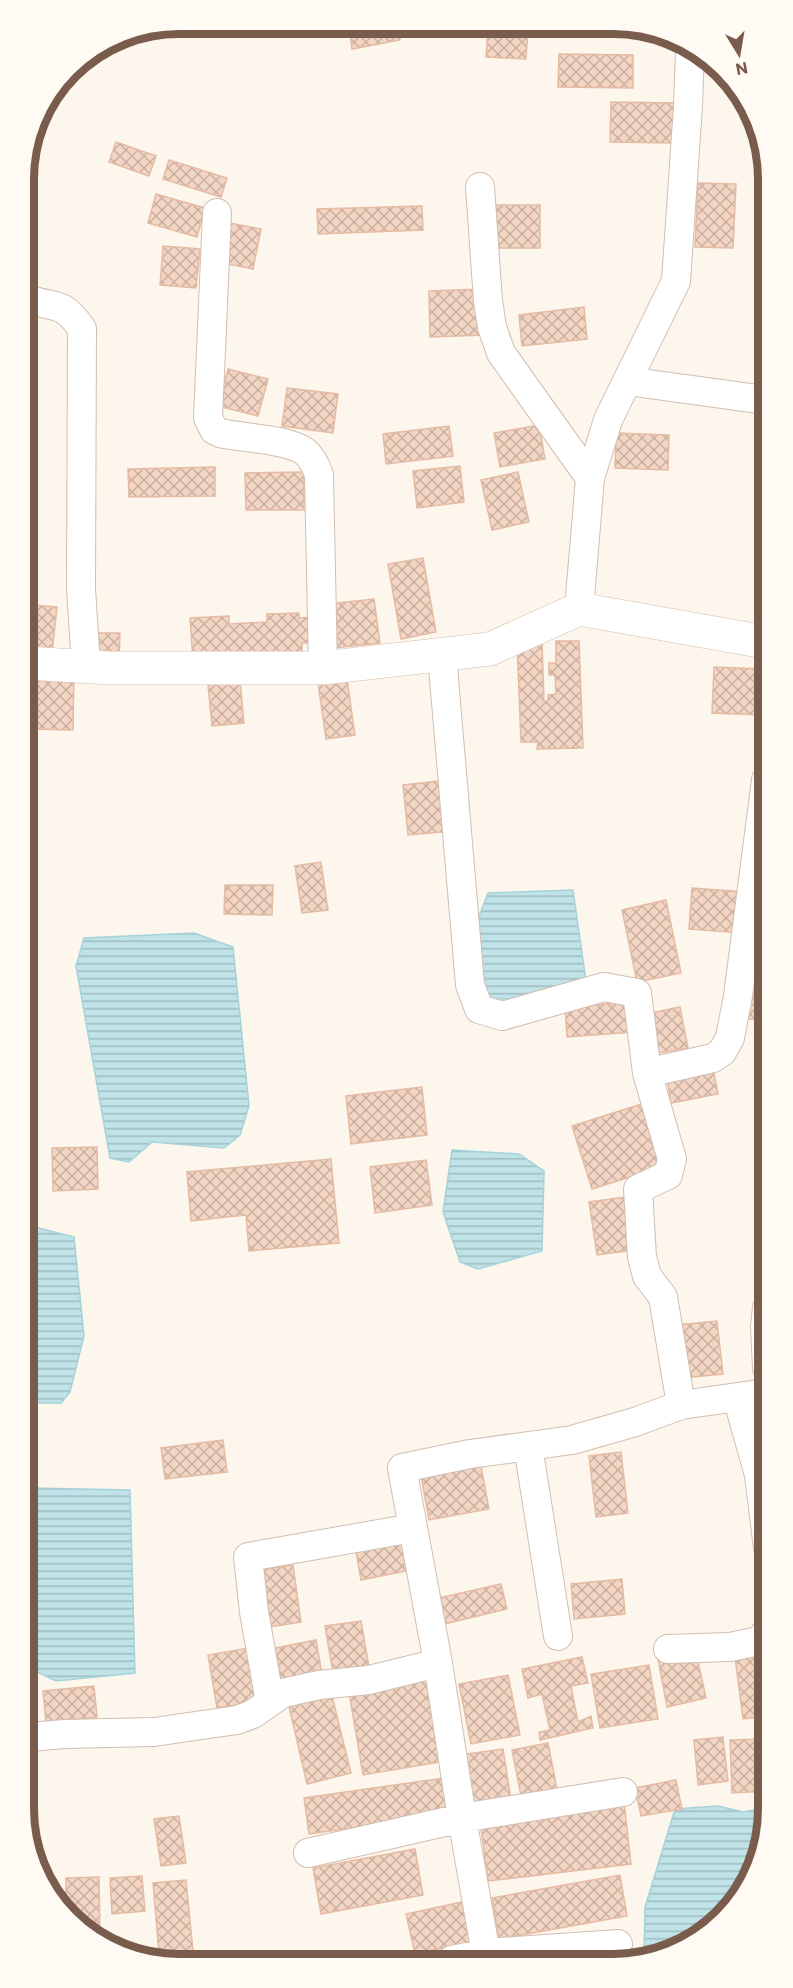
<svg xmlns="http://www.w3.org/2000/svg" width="793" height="1988" font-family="Commissioner,sans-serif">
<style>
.water{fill:url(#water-rules);stroke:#a5d3da;stroke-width:1.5}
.building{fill:url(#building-cross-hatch);stroke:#e6bba3;stroke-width:1.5}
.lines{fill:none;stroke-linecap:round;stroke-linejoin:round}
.minor-casing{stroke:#d1beb0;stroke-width:30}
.tertiary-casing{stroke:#d1beb0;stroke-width:34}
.minor{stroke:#fff;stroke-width:28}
.tertiary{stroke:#fff;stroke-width:33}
.rim{fill:none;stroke:#7a5c4d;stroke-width:8}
</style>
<defs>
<pattern id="water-rules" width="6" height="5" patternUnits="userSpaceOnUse" patternTransform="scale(1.5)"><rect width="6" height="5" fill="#bfe3e8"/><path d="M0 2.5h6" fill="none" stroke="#a0bbbe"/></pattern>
<pattern id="building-cross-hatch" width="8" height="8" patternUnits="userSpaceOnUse" patternTransform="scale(1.5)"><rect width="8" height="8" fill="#f3d5c3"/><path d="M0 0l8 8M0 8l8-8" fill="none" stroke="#cab0a1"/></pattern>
</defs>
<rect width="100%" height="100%" fill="#fdf6ec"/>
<!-- water -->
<path class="water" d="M573 890 588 995 479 1000 468 945 488 893Z
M194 933 233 947 249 1106 240 1135 224 1148 152 1142 129 1162 110 1158 76 966 84 938Z
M452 1150 519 1154 544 1171 542 1251 478 1269 460 1262 443 1212Z
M27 1225 74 1237 84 1336 70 1392 61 1403H28Z
M31 1488 130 1490 135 1673 56 1681 29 1668 28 1492Z
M718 1806 743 1812 769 1807V1819L757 1868 731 1911 654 1959H646L644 1953 645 1907 675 1809Z"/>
<!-- building -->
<path class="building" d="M352 25H398L400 40 352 49 349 28 353 27Z
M488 28 528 31 526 59 486 57Z
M559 54 633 55V88L558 87Z
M611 102 677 103 676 143 610 142Z
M116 142 156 156 149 176 109 162Z
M169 160 227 178 221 197 163 179Z
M698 183 736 184 733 248 695 247Z
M156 194 205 208 197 237 148 223Z
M489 205H540V248H489Z
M422 206 423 230 318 234 317 209Z
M230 223 261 229 253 269 223 263Z
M163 246 200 249 196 288 160 285Z
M483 289 485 335 430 337 429 291Z
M584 307 587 339 522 346 519 315Z
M228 369 268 379 258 416 218 406Z
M287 388 338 394 333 433 282 426Z
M539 425 545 459 500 467 494 433Z
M449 426 453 456 386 464 383 434Z
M616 433 669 435 668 470 615 468Z
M460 466 464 502 417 508 413 471Z
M215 467V496L129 497 128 469Z
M304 472V510H246L245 473Z
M518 472 529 522 492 530 481 480Z
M423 558 436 632 401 639 388 564Z
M374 599 380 643 334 648 328 604Z
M32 605 57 607 52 653 26 650V614H31Z
M299 613V618L313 617 314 643H302V656L193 661 190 618 229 616V624L267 622V614Z
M92 633H120L119 658 92 657Z
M556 641H579L583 748 537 749 538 742H521L517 643 542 642 544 701H548V695L556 694 555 675H549V663H556Z
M714 667 765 669 762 715 712 713Z
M26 672 74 673 73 730 26 729Z
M346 672 355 735 326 739 317 676Z
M240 681 244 723 212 726 208 685Z
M448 780 453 831 408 835 403 785Z
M321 862 328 910 302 913 295 866Z
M225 885H273L272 915 224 914Z
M692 888 745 892 742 933 689 929Z
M666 900 681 973 637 982 622 910Z
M754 942 766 944V970L750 967Z
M748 992 766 994V1020L746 1019Z
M630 1002 633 1032 567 1037 565 1007Z
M680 1007 688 1048 654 1054 646 1014Z
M712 1063 718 1094 671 1103 666 1072Z
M422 1087 427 1135 351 1144 346 1096Z
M648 1102 668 1165 592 1189 572 1126Z
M97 1147 98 1189 53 1191 52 1148Z
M331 1159 339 1243 249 1251 246 1215 191 1221 187 1172Z
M426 1160 432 1205 375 1213 370 1167Z
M626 1197 634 1250 597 1255 589 1202Z
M717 1321 723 1374 683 1378 677 1325Z
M223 1440 227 1472 165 1479 161 1448Z
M621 1452 628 1513 596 1517 589 1456Z
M481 1466 489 1509 429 1520 421 1476Z
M406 1543 411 1570 361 1580 356 1552Z
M293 1565 301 1622 269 1627 261 1570Z
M622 1579 625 1614 574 1619 571 1584Z
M501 1584 507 1609 440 1625 434 1599Z
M361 1621 370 1673 334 1679 325 1626Z
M316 1640 323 1680 282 1687 275 1648Z
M254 1647 263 1701 217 1708 208 1655Z
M696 1652 706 1698 667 1707 658 1659Z
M768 1653V1716L743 1719 735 1657Z
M582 1657 588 1683 571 1686 578 1722 591 1716 593 1728 540 1740 539 1732 550 1730 542 1694 528 1698 522 1669Z
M649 1665 658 1719 600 1728 591 1674Z
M508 1675 520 1735 471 1744 459 1684Z
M432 1678 446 1761 363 1775 349 1692Z
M94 1686 97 1717 46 1723 43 1691Z
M330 1688 351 1773 307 1784 287 1698Z
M723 1737 728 1781 698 1785 694 1740Z
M766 1739 768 1791 732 1793 730 1740Z
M548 1743 558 1794 522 1801 512 1750Z
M503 1749 512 1806 469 1813 460 1755Z
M451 1777 456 1813 309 1834 304 1798Z
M676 1780 682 1809 641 1816 635 1788Z
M624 1802 631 1864 488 1881 480 1819Z
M179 1816 186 1863 161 1866 154 1819Z
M415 1849 423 1895 321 1914 313 1868Z
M620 1875 627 1916 499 1939 492 1898Z
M142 1876 145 1911 112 1914 110 1878Z
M99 1877 100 1935 70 1919 66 1913V1878Z
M186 1880 193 1951 159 1954 153 1883Z
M462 1902 471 1942 415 1954 406 1914Z"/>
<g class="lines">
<!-- minor casing -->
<g class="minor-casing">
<path id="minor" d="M480 187 488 301 492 327 501 353 590 478
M217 213 208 418 214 430 220 433C242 438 286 439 304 451 312 457 316 466 319 475L323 668
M25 298C54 309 62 299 82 329L81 589 86 666
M627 381 765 400
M579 609 590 478 608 420 676 281 688 106 690 51
M442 655 470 985 479 1009 502 1016 604 987 637 993 647 1073 672 1159 668 1175 638 1189 642 1257 647 1276 663 1297 681 1405
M647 1073 713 1058 722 1052 730 1038 738 996 766 780
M767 1308 765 1326 767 1368
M737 1397 759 1475 768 1548
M528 1446 558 1636
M668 1649 730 1647 759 1641 768 1630
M270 1702 254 1612 248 1557 413 1528
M29 1737 65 1734 154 1732 237 1720 253 1714 283 1693 319 1685 369 1680 438 1663
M308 1853 462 1818 623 1792
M452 1960 486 1953 618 1944
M487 1960 462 1818 438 1663 402 1468 470 1454 572 1440 635 1422 681 1405 767 1393"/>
</g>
<!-- tertiary casing -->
<g class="tertiary-casing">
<path id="tertiary" d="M26 663 110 668H323L490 649 579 609 765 642"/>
</g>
<!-- minor -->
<use href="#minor" class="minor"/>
<!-- tertiary -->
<use href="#tertiary" class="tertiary"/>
</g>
<!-- crop -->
<path d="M0 0H793V1988H0ZM179 34H613A145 145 0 0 1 758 179V1809A145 145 0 0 1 613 1954H179A145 145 0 0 1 34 1809V179A145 145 0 0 1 179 34Z" fill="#fffaf3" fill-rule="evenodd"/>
<path class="rim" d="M179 34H613A145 145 0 0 1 758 179V1809A145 145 0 0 1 613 1954H179A145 145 0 0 1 34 1809V179A145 145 0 0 1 179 34Z"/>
<!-- north arrow -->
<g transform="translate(739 54) rotate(169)" stroke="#fffaf3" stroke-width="4.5" paint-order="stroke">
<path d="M0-4.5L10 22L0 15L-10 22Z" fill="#7a5c4d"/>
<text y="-9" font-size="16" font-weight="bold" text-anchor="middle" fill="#7a5c4d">N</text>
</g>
</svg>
